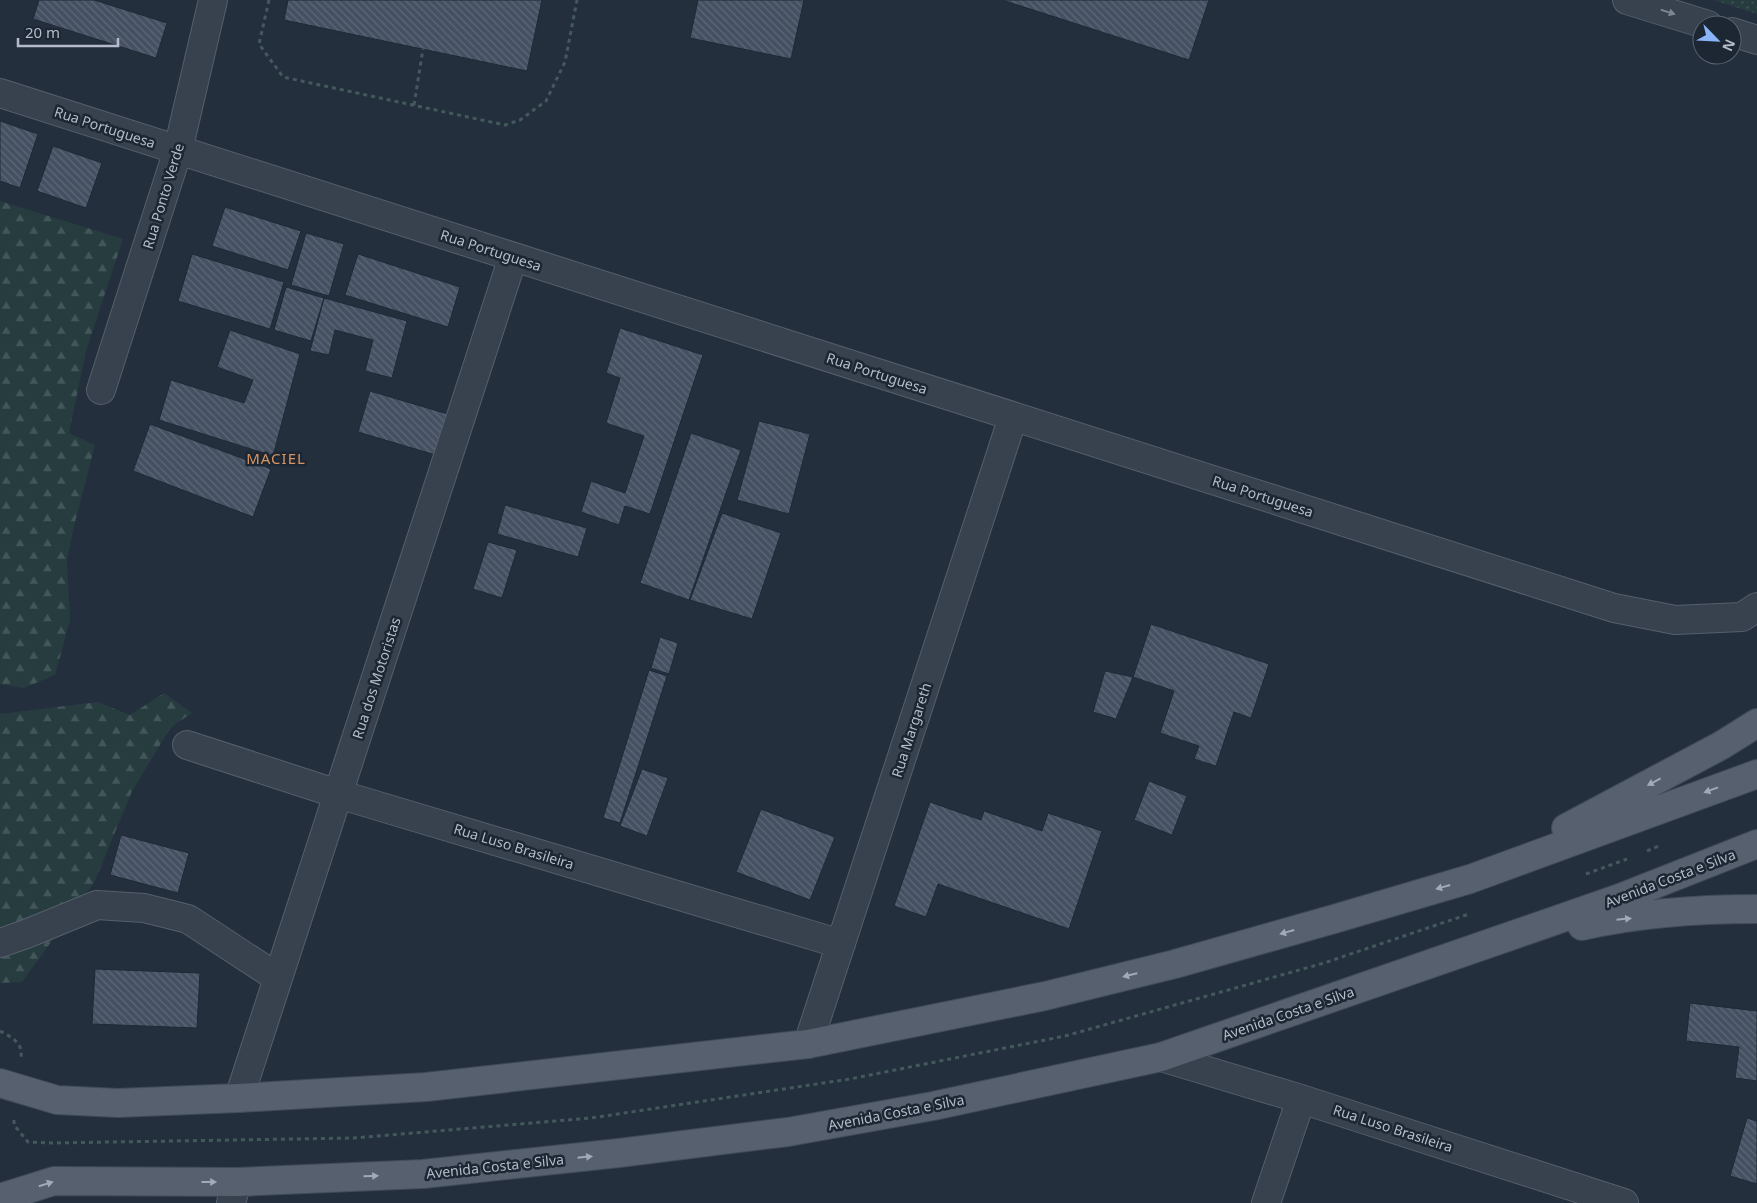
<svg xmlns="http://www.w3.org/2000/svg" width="1757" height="1203" font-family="'Noto Sans',sans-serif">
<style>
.grass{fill:url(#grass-dots)}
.forest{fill:url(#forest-firs)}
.building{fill:url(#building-back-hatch);stroke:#1f2835}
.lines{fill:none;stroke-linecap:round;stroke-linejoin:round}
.minor-casing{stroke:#565f6c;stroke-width:30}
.major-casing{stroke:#414a57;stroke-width:30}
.path{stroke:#44595c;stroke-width:3;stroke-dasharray:4 4;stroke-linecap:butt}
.minor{stroke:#38414e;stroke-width:28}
.major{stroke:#56606e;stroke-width:28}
.oneway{fill:#7c8592}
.oneway2{fill:#a1aab7}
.labels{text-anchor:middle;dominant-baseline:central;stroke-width:5;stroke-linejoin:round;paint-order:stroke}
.street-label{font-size:14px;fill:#b4bcc9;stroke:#1d2633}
.neighbourhood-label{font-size:15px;letter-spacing:1px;fill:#d59563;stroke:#1d2633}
</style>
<defs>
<pattern id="grass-dots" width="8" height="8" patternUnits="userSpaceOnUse" patternTransform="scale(1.25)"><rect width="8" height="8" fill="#263c3f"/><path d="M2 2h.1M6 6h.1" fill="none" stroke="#435659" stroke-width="1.8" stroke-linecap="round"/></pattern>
<pattern id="forest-firs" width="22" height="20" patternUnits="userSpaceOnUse" patternTransform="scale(1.25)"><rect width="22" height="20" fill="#263c3f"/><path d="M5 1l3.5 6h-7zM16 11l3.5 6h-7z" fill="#435659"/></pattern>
<pattern id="building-back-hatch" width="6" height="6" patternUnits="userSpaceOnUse" patternTransform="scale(1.25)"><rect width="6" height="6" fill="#455162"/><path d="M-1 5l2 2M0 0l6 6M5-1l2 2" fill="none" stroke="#5d6877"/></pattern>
</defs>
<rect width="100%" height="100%" fill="#242f3e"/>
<!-- grass -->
<path class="grass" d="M1714 0H1757V14Z"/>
<!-- forest -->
<path class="forest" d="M0 201 123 239 86 351 69 433 95 445 75 522 67 560 70 620 55 675 24 688 0 684Z
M164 693 192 713 171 727 132 791 94 883 22 982 0 983V714L98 702 130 715Z"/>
<!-- building -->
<path class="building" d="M39 0H94L167 23 156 58 33 19Z
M288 0H542L527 71 284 20Z
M698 0H804L791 59 690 38Z
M1002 0H1209L1189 60Z
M0 121 38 134 20 188 0 181Z
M53 146 102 163 86 208 37 191Z
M225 207 301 231 288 270 212 246Z
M306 233 344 244 329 296 291 285Z
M192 254 284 282 270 329 178 301Z
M358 254 460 287 448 327 345 295Z
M286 287 324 298 311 341 274 330Z
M324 298 407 321 392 378 365 371 373 340 335 330 329 355 310 351Z
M620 328 703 355 650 514 625 506 619 525 581 512 591 481 625 493 644 436 606 423 620 378 606 373Z
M230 330 300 354 273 456 159 420 171 380 244 403 253 380 217 367Z
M370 391 451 415 439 456 358 432Z
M759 421 810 434 789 514 737 500Z
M150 424 271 469 253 517 133 471Z
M691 433 741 450 689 600 640 583Z
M505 505 587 528 578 557 497 534Z
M722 513 781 533 752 619 690 600Z
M488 542 517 550 502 598 473 589Z
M1151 624 1269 664 1251 718 1234 712 1216 766 1194 759 1199 746 1160 733 1174 691 1133 677Z
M660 637 678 643 669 674 651 668Z
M649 670 667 676 620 823 603 818Z
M1105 671 1133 677 1116 719 1093 712Z
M642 769 668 778 647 836 620 826Z
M1149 781 1187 796 1172 835 1134 820Z
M930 802 981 820 984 811 1042 831 1048 813 1102 831 1069 929 938 884 926 917 894 906Z
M761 809 835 837 810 900 736 872Z
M121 835 189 853 178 893 110 875Z
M95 969 200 973 197 1028 92 1024Z
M1690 1003 1757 1011V1081L1735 1078 1739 1047 1686 1041Z
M1747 1118 1757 1121V1184L1730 1176Z"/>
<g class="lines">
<!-- minor casing -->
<g class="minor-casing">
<path id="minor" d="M1627 0 1708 25
M1732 32 1757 40
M0 93 1614 608 1675 620 1742 617 1757 607
M101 390 178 150 213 0
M187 745 338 794 841 944
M0 943 26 934 97 905 144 908 188 919 278 978
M808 1044 1013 417
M1161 1057 1301 1099 1624 1203
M239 1098 513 257
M231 1203 237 1182
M1266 1203 1301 1099"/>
</g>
<!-- major casing -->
<g class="major-casing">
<path id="major" d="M1566 828 1722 745 1757 723
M1582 926C1639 913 1699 909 1757 909
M0 1083 57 1100 118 1103 239 1098 426 1087 808 1044 1045 996 1175 964 1334 919 1470 879 1757 774
M0 1198 54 1181 237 1182 423 1174 619 1153 788 1132 933 1106 1161 1057 1620 898 1757 844"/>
</g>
<!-- path -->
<path class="path" d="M269 0 259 44 283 77 505 125 520 120 546 101 565 62 577 0
M414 105 423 49
M1647 851 1661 845
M1586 874 1627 859
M0 1031C11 1037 23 1042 21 1057
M14 1120V1125L28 1142 52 1143 354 1138 591 1118 850 1079 1065 1036 1324 963 1469 914"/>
<!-- minor -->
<use href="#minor" class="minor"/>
<!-- major -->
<use href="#major" class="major"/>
</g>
<!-- one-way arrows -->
<defs><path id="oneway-solid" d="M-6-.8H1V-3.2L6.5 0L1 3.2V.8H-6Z" transform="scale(1.25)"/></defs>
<use class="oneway" href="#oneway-solid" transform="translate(1668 12) rotate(17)"/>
<g class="oneway2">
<use href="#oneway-solid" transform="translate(1654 782) rotate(152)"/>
<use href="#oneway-solid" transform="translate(1711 790) rotate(160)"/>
<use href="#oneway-solid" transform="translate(1443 887) rotate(164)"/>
<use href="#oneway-solid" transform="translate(1624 919) rotate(-6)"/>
<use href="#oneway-solid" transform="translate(1287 932) rotate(164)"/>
<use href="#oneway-solid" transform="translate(1130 975) rotate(166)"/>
<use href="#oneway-solid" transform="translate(585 1157) rotate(-6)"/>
<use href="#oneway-solid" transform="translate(371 1176) rotate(-2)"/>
<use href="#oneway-solid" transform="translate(209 1182)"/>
<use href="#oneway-solid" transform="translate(46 1184) rotate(-17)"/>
</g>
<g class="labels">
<!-- street labels -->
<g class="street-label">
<text transform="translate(105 127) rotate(18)">Rua Portuguesa</text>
<text transform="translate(163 196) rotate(-73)">Rua Ponto Verde</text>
<text transform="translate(491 250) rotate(18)">Rua Portuguesa</text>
<text transform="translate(877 373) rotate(18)">Rua Portuguesa</text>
<text transform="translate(1263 496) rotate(18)">Rua Portuguesa</text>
<text transform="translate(376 678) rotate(-72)">Rua dos Motoristas</text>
<text transform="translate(911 730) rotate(-72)">Rua Margareth</text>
<text transform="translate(514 846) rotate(17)">Rua Luso Brasileira</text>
<text transform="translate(1670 878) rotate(-21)">Avenida Costa e Silva</text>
<text transform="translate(1288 1013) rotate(-19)">Avenida Costa e Silva</text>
<text transform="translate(896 1112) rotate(-11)">Avenida Costa e Silva</text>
<text transform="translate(1393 1128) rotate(18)">Rua Luso Brasileira</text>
<text transform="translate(495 1166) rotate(-6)">Avenida Costa e Silva</text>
</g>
<!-- neighbourhood labels -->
<g class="neighbourhood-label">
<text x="276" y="458">MACIEL</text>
</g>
</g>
<!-- north arrow -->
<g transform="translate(1717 40) rotate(114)"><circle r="24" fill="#1d2633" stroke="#59626f"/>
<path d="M0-4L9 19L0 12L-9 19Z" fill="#8ab4f8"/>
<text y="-8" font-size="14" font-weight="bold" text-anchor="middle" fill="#b4bcc9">N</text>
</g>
<!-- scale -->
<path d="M18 38v8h100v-8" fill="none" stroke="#b4bcc9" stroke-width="2.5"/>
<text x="25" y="38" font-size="15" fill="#b4bcc9" stroke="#1d2633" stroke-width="4" paint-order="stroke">20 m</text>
</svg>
